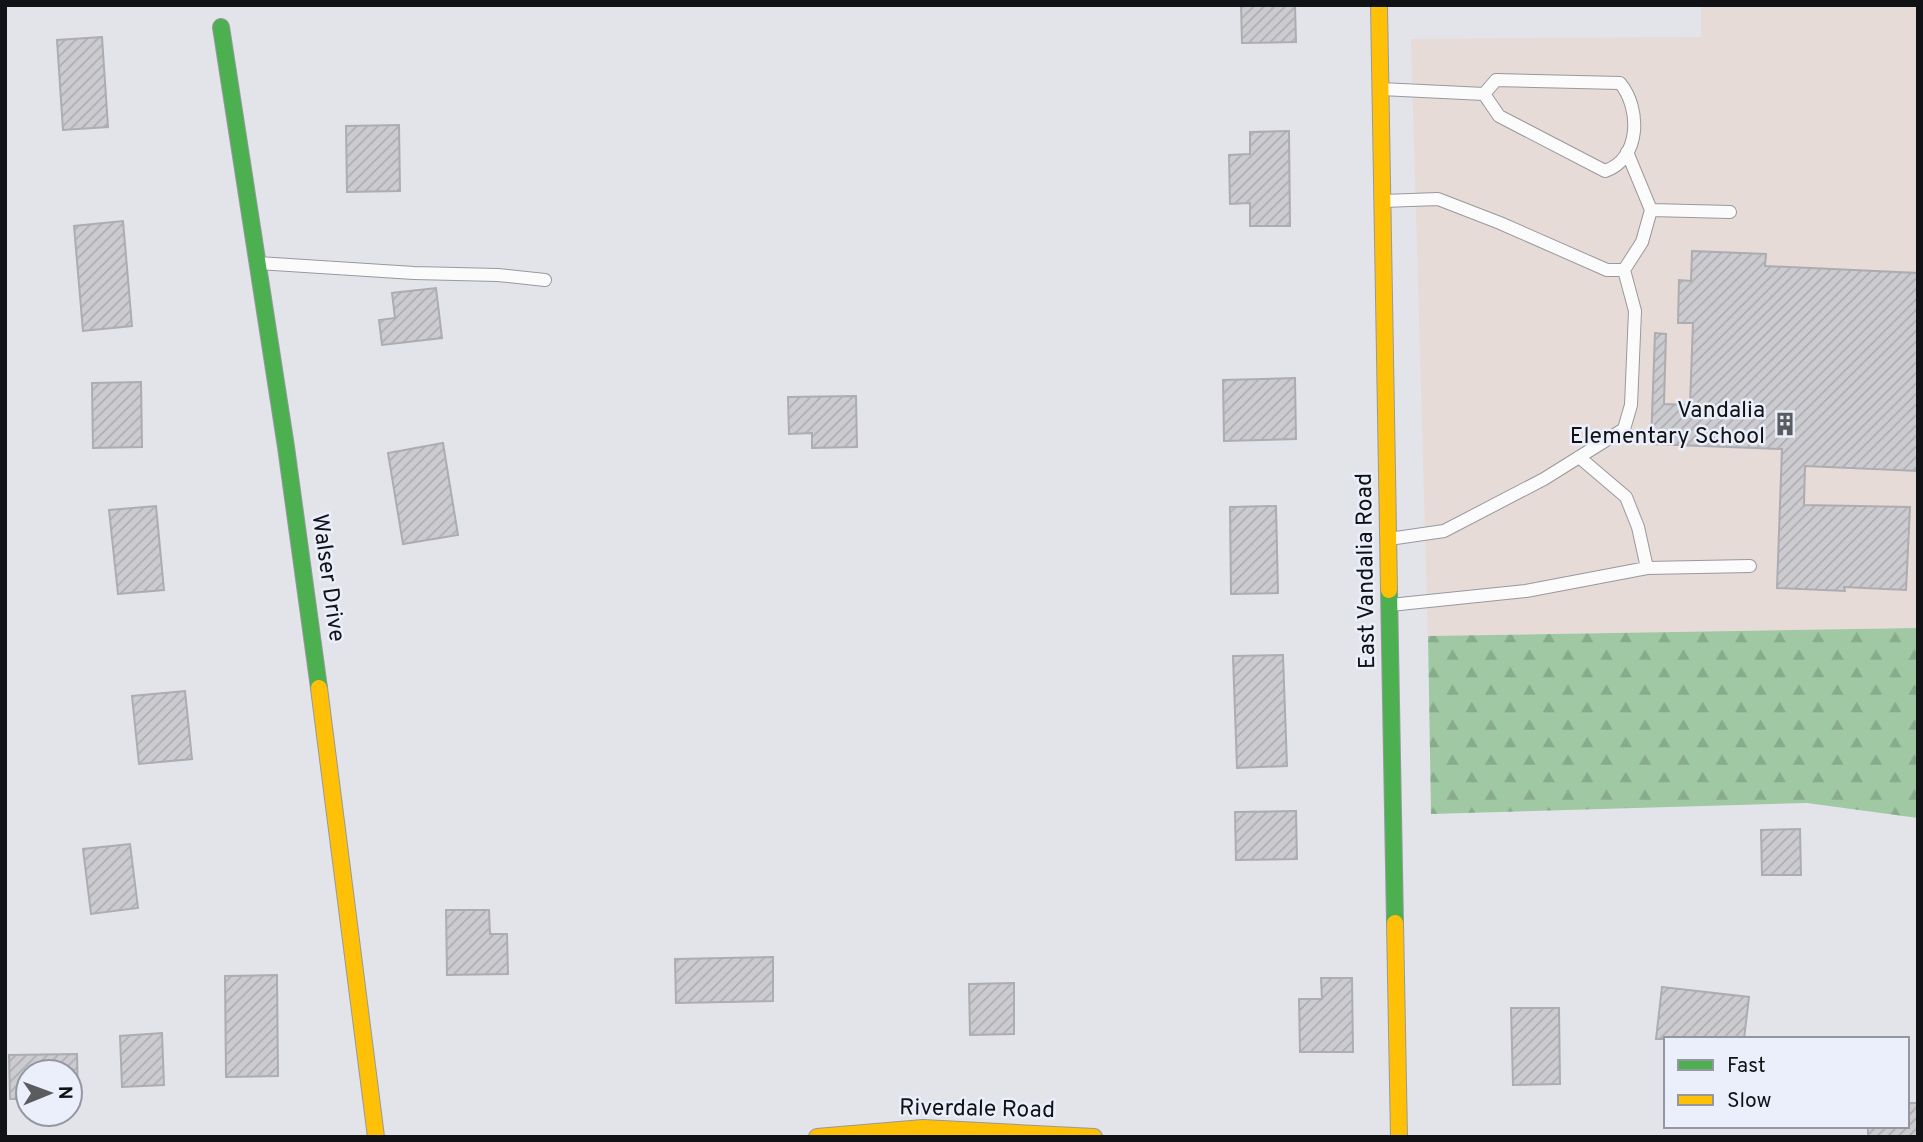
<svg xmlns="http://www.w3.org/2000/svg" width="1923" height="1142" font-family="Overpass,sans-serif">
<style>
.education{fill:#e6dbd7}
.forest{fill:url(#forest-firs)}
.building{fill:url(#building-hatch);stroke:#adacb1;stroke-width:2}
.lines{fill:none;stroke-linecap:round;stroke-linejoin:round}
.lane-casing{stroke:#97999e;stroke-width:14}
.fast-casing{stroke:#97999e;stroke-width:18}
.slow-casing{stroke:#97999e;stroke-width:18}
.lane{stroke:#fbfbfc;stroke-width:12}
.fast{stroke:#4caf50;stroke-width:16}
.slow{stroke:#ffc107;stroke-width:16}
.labels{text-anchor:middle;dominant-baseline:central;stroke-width:5;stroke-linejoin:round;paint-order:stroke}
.poi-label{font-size:23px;fill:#111216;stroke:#ebeffb;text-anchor:end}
.street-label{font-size:23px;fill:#111216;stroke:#ebeffb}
</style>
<defs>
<pattern id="forest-firs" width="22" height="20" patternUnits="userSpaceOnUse" patternTransform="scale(1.75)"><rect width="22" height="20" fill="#9fc8a3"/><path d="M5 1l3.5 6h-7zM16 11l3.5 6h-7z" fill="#88ab8c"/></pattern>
<pattern id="building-hatch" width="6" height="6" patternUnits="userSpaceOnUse" patternTransform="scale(1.75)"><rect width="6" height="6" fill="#cbcbd0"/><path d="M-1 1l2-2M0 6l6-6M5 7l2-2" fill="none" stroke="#adadb2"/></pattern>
</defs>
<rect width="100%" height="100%" fill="#e2e4ea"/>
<!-- education -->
<path class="education" d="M1701 5H1918V628L1428 636 1411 39 1701 37Z"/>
<!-- forest -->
<path class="forest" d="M1918 628V818L1807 803 1431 814 1428 636Z"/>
<!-- building -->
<path class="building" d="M1241 5H1295L1296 42 1242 43Z
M102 37 108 127 63 130 57 40Z
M399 125 400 191 347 192 346 126Z
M1289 131 1290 226H1250V203L1230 204 1229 155 1250 154V132Z
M123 221 132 326 83 331 74 226Z
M1692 251 1766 254 1765 266 1918 273V471L1805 466 1804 505 1910 507 1906 590 1844 587 1845 591 1777 588 1782 449 1651 444 1655 333 1666 334 1664 404 1690 405 1693 323H1678L1679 280 1691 281Z
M436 288 442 338 382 345 379 320 395 318 392 293Z
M1295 378 1296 439 1224 441 1223 380Z
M141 382 142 447 93 448 92 383Z
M856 396 857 447 812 448V433L789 434 788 397Z
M443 443 458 535 403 544 388 453Z
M156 506 164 590 118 594 109 510Z
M1276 506 1278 593 1231 594 1230 507Z
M1283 655 1287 766 1237 768 1233 656Z
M185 691 192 759 139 764 132 696Z
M1296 811 1297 859 1236 860 1235 812Z
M1800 829 1801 875H1762L1761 830Z
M130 844 138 908 91 914 83 849Z
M446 910H489L490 934H507L508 974 447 975Z
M773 957V1001L676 1003 675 959Z
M277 975 278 1076 226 1077 225 976Z
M1321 978H1352L1353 1052H1300L1299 999H1322Z
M1014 983V1034L970 1035 969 984Z
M1662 987 1749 997 1744 1039H1656Z
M1511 1008H1559L1560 1084 1513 1085Z
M162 1033 164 1085 122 1087 120 1036Z
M77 1054 78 1098H70V1072H28V1099H10L9 1055Z
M1907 1103H1918V1137H1868V1126H1907Z"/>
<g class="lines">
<!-- lane casing -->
<g class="lane-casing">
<path id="lane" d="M1496 80 1620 83C1641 108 1641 159 1605 171L1499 116 1484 94Z
M1381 89 1484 94
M1383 201 1438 199 1500 223 1607 270H1624L1642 242 1651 210 1627 152
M1651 210 1730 212
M258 263 414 273 498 275 545 280
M1389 539 1444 531 1544 479 1624 429 1631 405 1635 311 1624 270
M1647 568 1750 566
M1390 605 1526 591 1647 568 1638 527 1626 497 1579 457"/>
</g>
<!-- fast casing -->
<g class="fast-casing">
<path id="fast" d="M221 27 286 447 319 688
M1389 590 1395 923"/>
</g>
<!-- slow casing -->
<g class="slow-casing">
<path id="slow" d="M1379 5 1389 590
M319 688 376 1137
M1395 923 1399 1137
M817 1137 923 1128 1094 1137"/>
</g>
<!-- lane -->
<use href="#lane" class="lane"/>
<!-- fast -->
<use href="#fast" class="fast"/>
<!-- slow -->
<use href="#slow" class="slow"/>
</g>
<!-- icons -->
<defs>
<g id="building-bare" transform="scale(1.89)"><path d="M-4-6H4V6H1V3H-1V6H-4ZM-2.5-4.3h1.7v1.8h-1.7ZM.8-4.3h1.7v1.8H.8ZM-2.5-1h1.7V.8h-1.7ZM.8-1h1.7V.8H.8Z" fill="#5a5c60" stroke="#ebeffb" stroke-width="2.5" paint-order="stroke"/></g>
</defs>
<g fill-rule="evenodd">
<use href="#building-bare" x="1785" y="424"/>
</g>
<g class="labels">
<!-- poi labels -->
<g class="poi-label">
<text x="1765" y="411">Vandalia<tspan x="1765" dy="26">Elementary School</tspan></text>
</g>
<!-- street labels -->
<g class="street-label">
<text transform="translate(1367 571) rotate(-91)">East Vandalia Road</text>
<text transform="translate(327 578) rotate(82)">Walser Drive</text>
<text transform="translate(977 1110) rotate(1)">Riverdale Road</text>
</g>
</g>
<!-- border -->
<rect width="1923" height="1142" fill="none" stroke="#111216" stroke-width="14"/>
<!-- legend -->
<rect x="1664" y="1037" width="245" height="91" fill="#ebeffb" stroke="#94979f" stroke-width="2"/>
<rect x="1678" y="1060" width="35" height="10" fill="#4caf50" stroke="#94979f" stroke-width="2"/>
<text x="1727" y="1072" font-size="21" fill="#111216">Fast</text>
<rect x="1678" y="1095" width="35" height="10" fill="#ffc107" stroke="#94979f" stroke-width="2"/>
<text x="1727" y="1107" font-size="21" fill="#111216">Slow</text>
<!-- north arrow -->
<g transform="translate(49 1093) rotate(89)"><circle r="33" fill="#ebeffb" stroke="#94979f" stroke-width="2"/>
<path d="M0-5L12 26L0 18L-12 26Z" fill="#5a5c60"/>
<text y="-10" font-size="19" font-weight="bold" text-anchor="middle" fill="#111216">N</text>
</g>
</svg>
